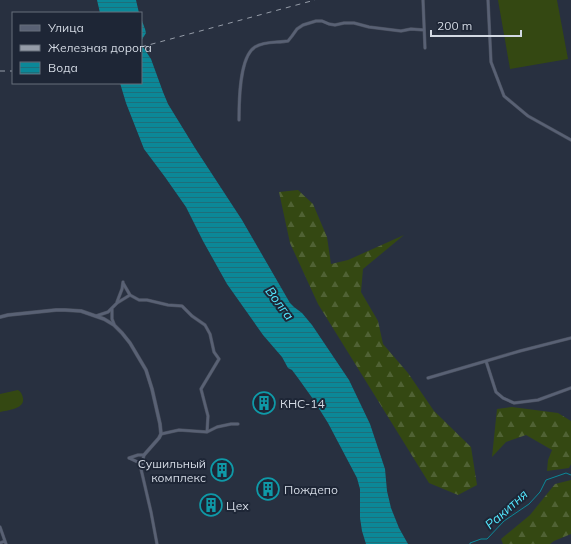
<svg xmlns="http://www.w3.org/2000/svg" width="571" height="544" font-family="Mulish,sans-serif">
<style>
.forest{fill:url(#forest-firs)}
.garden{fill:#344812}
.water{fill:url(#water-rules)}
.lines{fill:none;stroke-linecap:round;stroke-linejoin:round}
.stream{stroke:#0b8898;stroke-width:1}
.minor-casing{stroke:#474d5b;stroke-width:3.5}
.tertiary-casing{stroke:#474d5b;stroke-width:4}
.minor{stroke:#596174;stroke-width:2.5}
.tertiary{stroke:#596174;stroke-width:3}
.rail{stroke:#959ca8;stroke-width:1;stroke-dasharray:5 5;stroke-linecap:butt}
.labels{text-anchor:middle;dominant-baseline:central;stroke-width:4;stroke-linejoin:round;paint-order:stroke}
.poi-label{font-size:12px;fill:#d3d9e3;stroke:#1e2636;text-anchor:start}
.water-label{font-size:13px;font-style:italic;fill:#53e8ff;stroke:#1e2636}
</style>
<defs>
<pattern id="forest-firs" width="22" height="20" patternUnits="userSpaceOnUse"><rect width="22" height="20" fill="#344812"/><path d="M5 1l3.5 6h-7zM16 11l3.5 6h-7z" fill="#506234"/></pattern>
<pattern id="water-rules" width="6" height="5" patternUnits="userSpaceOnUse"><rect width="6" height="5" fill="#0b8898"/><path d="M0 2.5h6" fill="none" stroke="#1d6f7b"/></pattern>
</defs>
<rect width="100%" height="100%" fill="#283040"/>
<!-- forest -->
<path class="forest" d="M298 190 313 204 327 237 331 264 348 260 404 235 363 269 361 292 378 321 383 344 408 373 434 411 471 447 477 485 458 495 429 483 318 304 290 243 279 192Z
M512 407 558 413 571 421V464L569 468 547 471 548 460 552 450 526 435 506 442 492 457 497 409Z
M571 480V534L554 541 550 544H503L501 539 530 515 555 484Z"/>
<!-- garden -->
<path class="garden" d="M498 0H557L568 59 510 69Z
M18 390C21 392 22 394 23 398 25 409 8 410 0 412V394Z"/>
<!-- water -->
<path class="water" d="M97 0H136L139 13H100Z
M141 18 145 29 146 33 141 41V44L151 59 163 92 168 104 195 148 242 220 290 303 294 307 302 313 312 325 349 380 370 424 385 469 387 491 391 508 399 528 408 544H366L362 531 360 518V489L357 478 328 423 313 399 298 378 292 370 288 368 282 357 263 335 227 284 203 241 186 207 165 177 144 149 126 103 120 83H141Z"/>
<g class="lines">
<!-- stream -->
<path class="stream" d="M470 544V543L481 539H487L504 521 529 504 540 492 546 480 566 473 571 475"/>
<!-- minor casing -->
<g class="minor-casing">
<path id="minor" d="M423 0 425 48
M488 0 491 62 504 96 528 116 571 140
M239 120C239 103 239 57 255 47 265 41 277 43 288 41L292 36 297 29 303 25 316 21H322L329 24 335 25 344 23H354L369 27 401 31 411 29 424 30
M123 283 130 295
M130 295 139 300H147L168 305 182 306 192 316 205 325 210 334 214 352 219 359 201 389 208 416 207 432
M117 302 122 289 123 282
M112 309V319L114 324
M96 316 108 312 117 303 130 295
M486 361 496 392 503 398 514 403 538 400 571 388
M428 378 486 361 520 351 571 338
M161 434 179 430 207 432 217 427 231 424H238
M129 458 138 455H144L142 464 141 469 151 512 157 544
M129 458 142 464
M0 527 6 544
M0 543 5 541"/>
</g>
<!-- tertiary casing -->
<g class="tertiary-casing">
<path id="tertiary" d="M0 317 8 315 56 310H65L81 311 104 319 114 325 122 333 130 343 146 370 152 389 160 424 161 434 159 438 144 455"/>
</g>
<!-- minor -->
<use href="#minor" class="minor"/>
<!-- tertiary -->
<use href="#tertiary" class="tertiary"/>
<!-- rail -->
<path class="rail" d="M141 47 315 0
M0 71H13"/>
</g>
<!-- icons -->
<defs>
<g id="building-ring" transform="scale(1.15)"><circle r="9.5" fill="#1e2636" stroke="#0f9aa8" stroke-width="1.5"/><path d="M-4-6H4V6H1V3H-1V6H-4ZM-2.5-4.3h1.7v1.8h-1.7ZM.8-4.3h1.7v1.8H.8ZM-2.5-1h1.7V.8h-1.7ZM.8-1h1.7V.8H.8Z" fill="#0f9aa8"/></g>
</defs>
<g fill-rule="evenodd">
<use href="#building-ring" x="264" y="403"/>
<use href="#building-ring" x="222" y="470"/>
<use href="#building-ring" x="268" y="489"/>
<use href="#building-ring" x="211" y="505"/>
</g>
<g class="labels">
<!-- poi labels -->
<g class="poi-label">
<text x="280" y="403">КНС-14</text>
<text x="206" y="463" text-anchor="end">Сушильный<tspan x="206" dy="14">комплекс</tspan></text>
<text x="284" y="489">Пождепо</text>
<text x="226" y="505">Цех</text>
</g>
<!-- water labels -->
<g class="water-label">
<text transform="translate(280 303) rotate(53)">Волга</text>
<text transform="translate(506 509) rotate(-42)">Ракитня</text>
</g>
</g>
<!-- legend -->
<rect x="12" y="12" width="130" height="72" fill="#1e2636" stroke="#666e7b"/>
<rect x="20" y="25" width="20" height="6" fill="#596174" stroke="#666e7b"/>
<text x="48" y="32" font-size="12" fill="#d3d9e3">Улица</text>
<rect x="20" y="45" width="20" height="6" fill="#959ca8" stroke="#666e7b"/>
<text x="48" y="52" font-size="12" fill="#d3d9e3">Железная дорога</text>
<rect x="20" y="62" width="20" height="12" fill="url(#water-rules)" stroke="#666e7b"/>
<text x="48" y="72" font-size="12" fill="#d3d9e3">Вода</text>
<!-- scale -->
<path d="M431 30v6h90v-6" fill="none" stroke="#d3d9e3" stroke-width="2"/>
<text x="437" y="30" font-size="12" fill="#d3d9e3" stroke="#1e2636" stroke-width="3" paint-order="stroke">200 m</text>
</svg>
